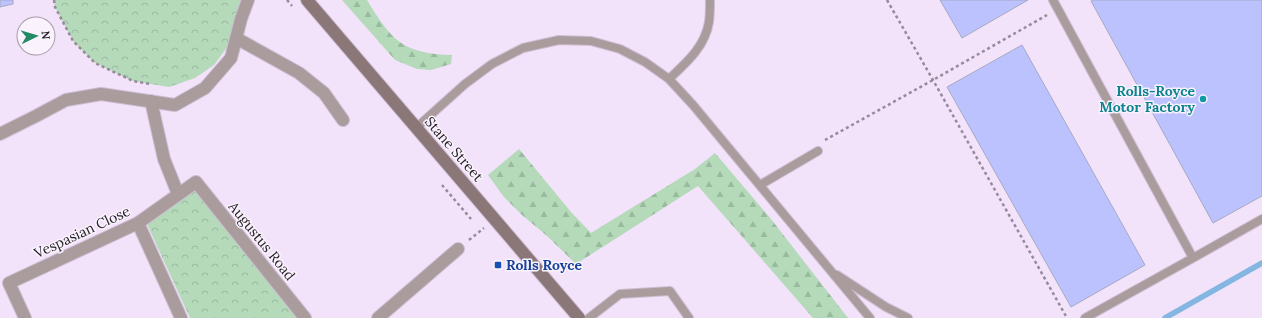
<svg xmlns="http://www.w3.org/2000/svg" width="1262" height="318" font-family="Lora,serif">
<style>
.forest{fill:url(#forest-firs)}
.park{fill:url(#park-crowns)}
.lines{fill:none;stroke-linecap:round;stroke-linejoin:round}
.stream{stroke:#84b6e2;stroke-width:5.5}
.building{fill:#bcc2fd;stroke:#a6a9c3}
.lane-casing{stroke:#cdbed3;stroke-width:10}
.street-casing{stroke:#cdbed3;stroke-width:14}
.secondary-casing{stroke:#cdbed3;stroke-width:14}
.path{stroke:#968a9b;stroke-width:2.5;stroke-dasharray:3 3;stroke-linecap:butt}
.lane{stroke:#aa9c9d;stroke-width:8}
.street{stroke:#aa9c9d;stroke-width:12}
.secondary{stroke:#8b7778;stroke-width:12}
.culture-dot{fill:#0f9aa8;stroke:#faf3fd;stroke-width:1.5}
.transit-dot{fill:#1a4fb4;stroke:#faf3fd;stroke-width:1.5}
.labels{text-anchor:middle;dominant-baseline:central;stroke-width:3;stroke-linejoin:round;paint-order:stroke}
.culture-label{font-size:14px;font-weight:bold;fill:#0d838f;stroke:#faf3fd;text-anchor:end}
.street-label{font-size:14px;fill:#221c24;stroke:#faf3fd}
.transit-label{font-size:14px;font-weight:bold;fill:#164399;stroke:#faf3fd;text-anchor:start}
</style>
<defs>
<pattern id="forest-firs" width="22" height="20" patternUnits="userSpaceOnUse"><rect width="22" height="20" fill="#b4dab9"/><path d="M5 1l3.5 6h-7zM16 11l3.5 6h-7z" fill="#9aba9f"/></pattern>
<pattern id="park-crowns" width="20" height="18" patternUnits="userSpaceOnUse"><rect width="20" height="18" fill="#b4dab9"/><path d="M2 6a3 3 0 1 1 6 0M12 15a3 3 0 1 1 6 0" fill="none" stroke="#9aba9f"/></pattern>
</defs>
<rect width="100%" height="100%" fill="#f2e2fa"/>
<!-- forest -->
<path class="forest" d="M342 0H367C391 40 403 54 452 55L451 64 431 70 417 69 395 60Z
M519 149 571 212 591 233 695 169 715 153 771 219 848 318H813L698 186 576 264 546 235 522 215 504 197 488 175Z"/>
<!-- park -->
<path class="park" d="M54 0H243L228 46 214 65 195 78 169 87 133 81 95 63 73 41 55 7Z
M195 189 298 318H190L147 224Z"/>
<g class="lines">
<!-- stream -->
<path class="stream" d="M1165 318 1262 263"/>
</g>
<!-- building -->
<path class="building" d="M0 0H13V4L0 7Z
M940 0H1028L962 38Z
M1093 0H1262V196L1213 223 1091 1Z
M1022 45 1145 265 1071 307 947 87Z"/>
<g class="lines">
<!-- lane casing -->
<g class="lane-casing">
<path id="lane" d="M1053 0 1193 258 1085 318
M669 79C686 63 705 47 709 22 710 15 710 7 710 0
M416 128 465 84 492 64 523 48 559 40 591 41 620 49 645 62 669 79 693 105 870 318
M760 185 818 151
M1193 258 1262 219
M837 275 886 307 908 318
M589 318 620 294 670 291 689 318"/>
</g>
<!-- street casing -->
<g class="street-casing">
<path id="street" d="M236 38 299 73 324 93 343 120
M151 101 164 159 178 194
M0 134 36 116 66 100 101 94 175 105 205 88 231 58 241 19 248 0
M138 223 181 318
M25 318 9 283 138 223 196 182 305 318
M378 318 458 249"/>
</g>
<!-- secondary casing -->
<g class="secondary-casing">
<path id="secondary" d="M307 0 579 318"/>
</g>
<!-- path -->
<path class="path" d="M54 0 55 7 73 41 95 63 133 81 150 84
M287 0 292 6
M887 0 933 80 1067 318
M825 140 933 80 1047 15
M442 185 471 219
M469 240 484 228"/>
<!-- lane -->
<use href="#lane" class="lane"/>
<!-- street -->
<use href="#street" class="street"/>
<!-- secondary -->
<use href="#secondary" class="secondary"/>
</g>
<!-- markers -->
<circle class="culture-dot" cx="1203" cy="99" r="4"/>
<rect class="transit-dot" x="494" y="261" width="8" height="8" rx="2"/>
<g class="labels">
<!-- culture labels -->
<g class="culture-label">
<text x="1195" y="91">Rolls-Royce<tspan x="1195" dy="16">Motor Factory</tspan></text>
</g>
<!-- street labels -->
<g class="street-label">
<text transform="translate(454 149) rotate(49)">Stane Street</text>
<text transform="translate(82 232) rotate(-25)">Vespasian Close</text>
<text transform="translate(262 241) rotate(51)">Augustus Road</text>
</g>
<!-- transit labels -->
<g class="transit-label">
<text x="506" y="265">Rolls Royce</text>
</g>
</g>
<!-- north arrow -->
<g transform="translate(36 36) rotate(85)"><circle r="19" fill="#faf3fd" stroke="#a49da6"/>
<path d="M0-3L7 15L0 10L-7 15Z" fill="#248a65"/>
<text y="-6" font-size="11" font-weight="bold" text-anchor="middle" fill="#221c24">N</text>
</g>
</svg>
